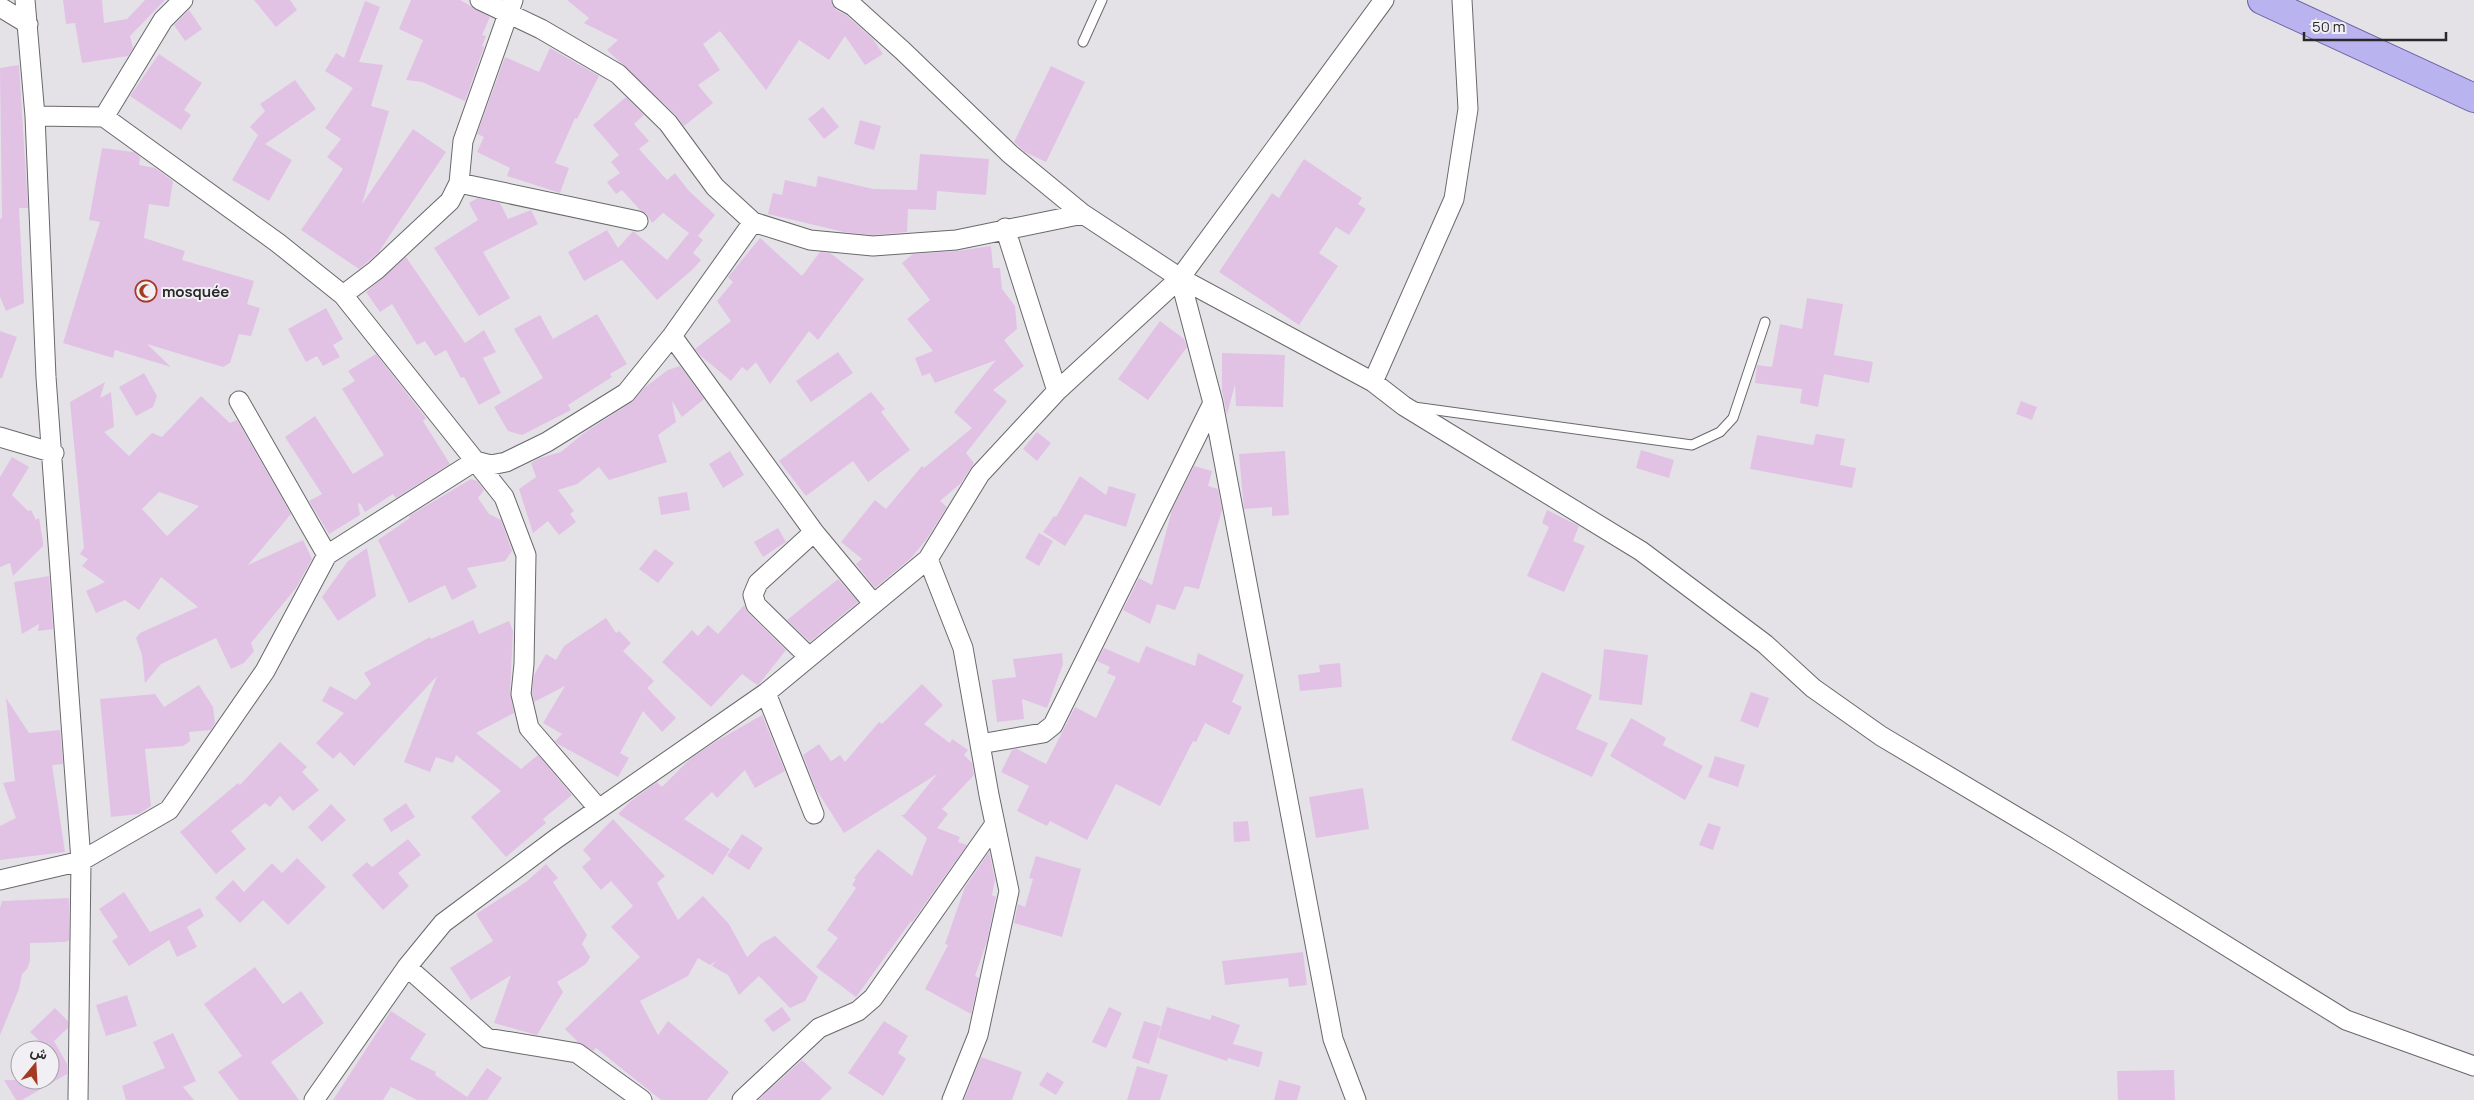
<svg xmlns="http://www.w3.org/2000/svg" width="2474" height="1100" font-family="Manrope,Vazirmatn,sans-serif">
<style>
.building{fill:#e1c2e5;fill-rule:evenodd}
.lines{fill:none;stroke-linecap:round;stroke-linejoin:round}
.service-casing{stroke:#69686c;stroke-width:11}
.minor-casing{stroke:#69686c;stroke-width:21}
.primary-casing{stroke:#6962a4;stroke-width:30}
.service{stroke:#fff;stroke-width:9}
.minor{stroke:#fff;stroke-width:19}
.primary{stroke:#b9b3ef;stroke-width:28}
.labels{text-anchor:middle;dominant-baseline:central;stroke-width:4;stroke-linejoin:round;paint-order:stroke}
.poi-label{font-size:15px;font-weight:bold;fill:#29292a;stroke:#f1eff4;text-anchor:start}
</style>
<rect width="100%" height="100%" fill="#e4e2e7"/>
<!-- building -->
<path class="building" d="M63 0H102L104 23 127 19 145 0H165L130 36 133 48 128 56 82 63 75 23 66 24Z
M254 0H290L297 10 276 27Z
M411 0H460L490 17 482 35 486 36 482 46 484 47 465 101 422 82 406 80 423 40 399 29Z
M567 0H830L836 10 846 15 873 39 883 54 865 65 845 36 829 60 799 40 766 90 720 31 703 44 720 70 698 85 713 103 684 126 676 115 607 50 618 40 584 23 589 18Z
M365 1 380 7 359 62 383 65 371 106 389 111 362 204 413 129 446 152 378 253 359 269 301 230 343 169 327 157 341 139 325 128 353 88 325 71 336 53 344 58Z
M189 10 202 29 185 41 174 25Z
M550 48 599 76 577 119 575 118 555 163 569 168 560 193 507 176 510 168 477 152 484 137 477 134 505 57 539 72Z
M159 54 202 83 184 110 191 115 181 130 130 96Z
M19 65 28 208H19L24 303 6 311 0 297V219L2 218 0 68Z
M1051 66 1085 82 1046 162 1025 152 1014 142Z
M295 80 316 109 265 144 292 160 269 201 232 180 258 135 250 127 265 111 260 104Z
M626 97 644 115 634 124 649 141 639 149 667 180 675 173 688 190 715 215 698 236 703 240 693 253 701 260 693 269 657 300 622 260 584 281 568 252 607 230 618 248 633 231 667 260 689 233 663 213 652 223 646 213 640 210 622 190 616 194 607 182 620 173 611 162 619 155 593 125Z
M823 107 839 127 824 139 808 119Z
M860 120 881 126 874 150 854 144Z
M102 148 134 152 140 157 139 165 155 168 173 181 169 207 149 204 144 238 185 251 182 260 254 281 247 304 260 308 251 336 239 334 230 363 223 367 147 344 171 367 115 350 113 358 63 343 100 222 89 220Z
M920 154 989 159 986 195 937 191 936 210 908 209 907 232 873 235 844 232 768 214 773 193 782 195 785 180 816 187 818 176 873 189 917 190Z
M1304 159 1362 198 1358 204 1366 209 1349 235 1336 227 1319 253 1338 266 1299 325 1219 272 1272 193 1279 198Z
M478 198 500 203 508 219 531 210 538 224 483 252 510 298 479 316 434 248 478 220 469 203Z
M760 238 802 276 820 252 830 253 864 279 818 340 809 331 770 384 756 362 747 371 742 367 731 381 701 356 695 349 731 321 717 301 733 282 728 277Z
M991 246 993 268H1000L1002 289 1015 306 1017 329 1004 340 1024 366 993 390 1007 401 966 453 974 463 961 483 940 501 947 507 926 540 911 558 875 588 856 564 862 559 841 542 875 500 886 509 922 466 924 468 972 428 954 412 996 360 935 383 930 373 922 376 915 358 933 351 907 319 930 300 902 263 913 254 957 251Z
M406 257 465 343 484 330 496 352 483 358 501 393 479 405 464 377 461 378 446 350 435 356 425 341 417 345 392 304 380 312 366 292Z
M1807 298 1843 304 1834 355 1873 362 1869 383 1824 374 1818 407 1800 403 1802 389 1755 383 1757 365 1772 367 1780 324 1802 329Z
M326 308 343 339 333 345 340 357 323 366 317 356 306 362 288 329Z
M597 314 627 364 610 374 612 377 568 405 571 410 522 435 508 431 494 407 543 378 514 329 540 315 553 339Z
M1160 321 1184 339 1187 347 1148 400 1118 379Z
M0 331 17 337 2 378H0Z
M838 352 853 373 811 402 796 381Z
M1222 353 1285 355 1283 407 1236 406 1235 384 1227 415 1222 391Z
M376 354 426 418 423 421 450 464 396 498 393 494 365 512 360 503 358 504 360 515 329 534 309 501 322 494 285 437 315 416 353 474 384 455 342 389 355 381 348 371Z
M680 366 704 399 682 417 672 401 676 422 658 435 667 462 609 480 599 467 577 484 558 490 574 511 570 514 576 522 559 535 548 521 533 533 519 489 536 477 531 463 540 458 561 452 584 433 632 402 644 388 668 370Z
M144 373 157 396 153 407 136 416 119 387Z
M105 382 100 398 111 392 114 427 104 432 129 456 152 433 162 437 201 396 230 423 237 420 291 514 248 565 303 540 312 559 296 588 251 643 254 651 244 663 231 669 216 638 161 664 145 683 142 655 136 638 140 633 198 607 161 577 139 610 125 600 96 613 86 591 105 582 82 566 88 559 80 554 84 548 70 402ZM159 492 199 506 167 536 142 509Z
M871 392 885 409 881 412 910 450 868 482 853 461 806 496 779 461Z
M2021 401 2037 407 2032 420 2016 414Z
M1037 432 1051 443 1037 461 1023 449Z
M1816 434 1845 439 1840 465 1856 468 1852 488 1750 469 1757 435 1813 445Z
M1641 450 1674 460 1669 478 1636 468Z
M730 451 744 475 723 488 709 464Z
M1285 451 1289 515 1272 516V507L1244 509 1239 454Z
M12 457 29 467 12 495 28 511 31 510 36 520 39 518 43 542V546L13 576 10 563 0 567V477Z
M1194 466 1212 471 1208 486 1218 489 1222 510 1199 589 1185 586 1175 610 1157 604 1150 624 1123 610 1139 578 1152 585 1172 510Z
M1080 476 1106 495 1109 486 1136 494 1126 527 1085 514 1065 546 1043 532 1054 516 1056 517Z
M471 479 477 481 484 490 478 498 489 514 501 520 512 551 505 561 467 568 477 587 452 600 445 585 409 603 378 540 410 518 409 516Z
M687 492 690 510 661 515 658 497Z
M1547 510 1579 526 1573 541 1585 546 1564 592 1527 576 1549 527 1542 523Z
M778 528 786 542 763 557 754 542Z
M1039 533 1053 541 1039 566 1025 558Z
M367 548 376 596 338 621 322 597 348 561Z
M655 549 674 563 658 583 639 569Z
M49 576 53 629 38 631 39 624 22 634 14 582Z
M838 579 858 602 810 642 787 620Z
M744 605 748 613 786 650 759 684 757 685 742 674 711 707 662 662 692 630 698 636 708 625 718 634Z
M606 618 616 633 619 631 631 643 623 651 654 681 647 688 676 718 662 732 643 711 620 753 629 758 618 777 558 744 555 741 562 734 543 723 565 686 534 702 532 693 534 675 546 654 556 660 564 646Z
M473 620 479 634 509 621 513 631 510 693 514 713 476 733 521 769 538 755 572 795 543 819 546 823 506 857 471 817 501 791 456 755 453 763 436 757 430 772 404 762 437 676 354 766 340 752 333 759 316 743 344 713 322 701 330 686 356 700 371 684 364 673 430 637 431 639Z
M1146 646 1195 666 1198 653 1244 675 1232 702 1242 707 1229 735 1205 723 1196 742 1193 741 1160 806 1116 784 1087 840 1050 821 1047 826 1017 811 1029 786 1001 772 1012 750 1017 749 1046 764 1075 707 1096 718 1116 677 1107 673 1110 667 1097 661 1104 648 1139 663Z
M1604 649 1648 655 1642 705 1599 700Z
M1062 653 1063 664 1047 708 1022 699 1024 719 997 722 992 680 1016 677 1013 659Z
M1340 663 1342 687 1300 691 1298 675 1320 672 1319 665Z
M1542 672 1592 695 1576 729 1608 743 1592 777 1511 740Z
M922 684 943 705 924 724 950 743 952 739 968 750 964 755 972 763 974 775 942 809 948 814 937 828 960 837 958 842 967 845 912 922 911 921 856 997 816 967 838 938 827 930 856 888 852 885 856 879 854 878 878 849 912 876 927 838 901 815H904L937 774 844 833 816 789 803 755 819 744 831 761 840 755 845 762 879 722 882 724Z
M199 685 213 707 215 723 211 730 189 732 190 741 183 746 145 749 151 806 139 814 111 817 100 699 155 694 164 707Z
M1751 692 1769 698 1758 728 1740 721Z
M6 698 29 733 60 730 63 764 52 765 65 852 0 860V826L16 818 3 783 15 781Z
M762 715 785 771 755 788 745 770 717 798 712 792 684 819 730 849 713 875 618 814 631 801 657 782 662 787 690 759 715 742Z
M1631 718 1666 738 1663 745 1703 766 1685 800 1610 756Z
M280 742 307 767 302 772 319 790 293 811 280 796 270 807 265 803 231 831 246 849 216 874 180 832 238 783 240 785Z
M1715 756 1745 765 1738 787 1708 777Z
M1363 788 1369 829 1316 838 1309 797Z
M406 803 415 817 391 832 383 819Z
M331 804 346 820 322 842 308 827Z
M613 819 665 876 657 883 678 920 703 896 729 924 747 957 762 943 775 936 818 977 805 1001 790 1008 759 976 739 995 728 975 712 966 716 961 710 965 698 958 688 976 640 1001 658 1035 668 1021 729 1072 707 1100H661L596 1048 593 1051 578 1042 565 1029 640 957 611 927 633 906 611 881 601 890 582 867 591 859 583 850Z
M1248 821 1250 841 1234 842 1233 822Z
M1708 823 1721 827 1713 850 1699 845Z
M742 834 763 848 749 870 727 856Z
M408 839 421 855 398 873 409 886 383 910 352 875 367 862 372 867Z
M989 852 995 880 992 895 996 897 987 941 975 976 979 978 971 1014 925 989 948 945 945 944 965 887Z
M1036 856 1081 869 1062 937 1014 923 1018 904 1025 907 1033 879 1029 878Z
M297 858 326 887 288 925 263 900 240 923 215 898 233 880 244 892 272 863 282 873Z
M546 864 558 878 553 882 587 935 582 944 590 957 586 964 557 982 563 992 537 1035 494 1023 511 975 471 1000 450 968 493 941 476 914 526 882Z
M124 892 150 932 200 908 204 916 187 927 197 947 177 957 169 940 129 966 112 941 118 937 99 909Z
M69 898V940L66 942 30 943V961L27 969 22 974 19 989 0 1035V908L2 901Z
M1303 952 1307 985 1289 987 1288 978 1225 985 1222 961Z
M255 967 283 1004 301 991 324 1023 271 1062 299 1100H239L218 1072 242 1056 204 1004Z
M127 995 137 1026 106 1036 96 1005Z
M782 1007 791 1020 773 1032 764 1020Z
M1109 1007 1122 1013 1106 1048 1092 1042Z
M1167 1007 1210 1020 1212 1015 1240 1025 1233 1044 1263 1052 1259 1067 1228 1058 1227 1061 1158 1038Z
M55 1008 68 1021V1028L54 1041 67 1064V1074L22 1100H16L4 1080H50V1045L47 1048 30 1032Z
M391 1011 426 1034 410 1059 436 1072 435 1075 467 1097 487 1068 502 1078 487 1100H417L391 1087 383 1100H333Z
M884 1021 908 1036 898 1053 906 1059 883 1096 848 1073Z
M1144 1021 1161 1026 1149 1064 1132 1058Z
M173 1033 196 1081 183 1087 194 1100H126L122 1086 165 1068 153 1042Z
M981 1057 1022 1072 1012 1100H964Z
M802 1060 832 1088 820 1100H758Z
M1137 1066 1168 1075 1160 1100H1127Z
M2174 1070 2175 1100H2118L2117 1071Z
M1047 1072 1064 1082 1056 1095 1039 1085Z
M1279 1080 1301 1086 1297 1100H1274Z"/>
<g class="lines">
<!-- service casing -->
<g class="service-casing">
<path id="service" d="M1083 42 1102 0
M1414 407 1692 445 1720 432 1733 418 1765 322"/>
</g>
<!-- minor casing -->
<g class="minor-casing">
<path id="minor" d="M25 0 35 116 46 377 81 861 78 1100
M480 0 541 29 618 74 668 123 715 187 753 222 810 240 873 246 956 240 1083 214
M842 0 853 6 903 51 1010 154 1083 214 1180 278 1373 382 1404 406 1641 551 1765 644 1813 688 1881 736 2062 844 2346 1020 2474 1066
M0 7 28 24
M35 116 104 117 278 243 343 295 504 497 526 555 524 664 521 694 529 728 598 808
M104 117 163 20 183 0
M459 183 638 221
M1005 228 1057 391
M1180 278 1213 403 1333 1039 1356 1100
M343 295 376 270 450 201 459 183 463 141 513 0
M672 336 814 532 873 603
M1373 382 1454 199 1468 109 1462 0
M239 401 327 555
M0 437 54 453
M928 559 963 648 989 795 1009 891 978 1035 952 1100
M808 656 756 605 753 595 758 583 814 532
M766 693 814 814
M980 744 1043 733 1053 725 1213 403
M0 880 81 861 169 810 265 671 327 555 475 461 491 465 506 462 547 442 626 393 672 336 753 222
M407 967 487 1038 577 1053 642 1100
M314 1100 407 967 443 923 557 838 766 693 928 559 980 474 1057 391 1180 278 1384 0
M742 1100 819 1028 858 1011 873 998 995 824"/>
</g>
<!-- primary casing -->
<g class="primary-casing">
<path id="primary" d="M2262 0 2474 98"/>
</g>
<!-- service -->
<use href="#service" class="service"/>
<!-- minor -->
<use href="#minor" class="minor"/>
<!-- primary -->
<use href="#primary" class="primary"/>
</g>
<!-- icons -->
<defs>
<g id="mosque-ring" transform="scale(1.125)"><circle r="9.5" fill="#f1eff4" stroke="#a43b21" stroke-width="1.5"/><path d="M3.5-4.9A6 6 0 1 0 3.5 4.9A5 5 0 1 1 3.5-4.9Z" fill="#a43b21"/></g>
</defs>
<g fill-rule="evenodd">
<use href="#mosque-ring" x="146" y="291"/>
</g>
<g class="labels">
<!-- poi labels -->
<g class="poi-label">
<text x="162" y="291">mosquée</text>
</g>
</g>
<!-- north arrow -->
<g transform="translate(35 1065) rotate(18)"><circle r="24" fill="#f1eff4" stroke="#a1a0a3"/>
<path d="M0-4L9 19L0 12L-9 19Z" fill="#a43b21"/>
<text y="-8" font-size="14" font-weight="bold" text-anchor="middle" fill="#29292a">ش</text>
</g>
<!-- scale -->
<path d="M2304 32v8h142v-8" fill="none" stroke="#29292a" stroke-width="2.5"/>
<text x="2312" y="32" font-size="15" fill="#29292a" stroke="#f1eff4" stroke-width="4" paint-order="stroke">50 m</text>
</svg>
